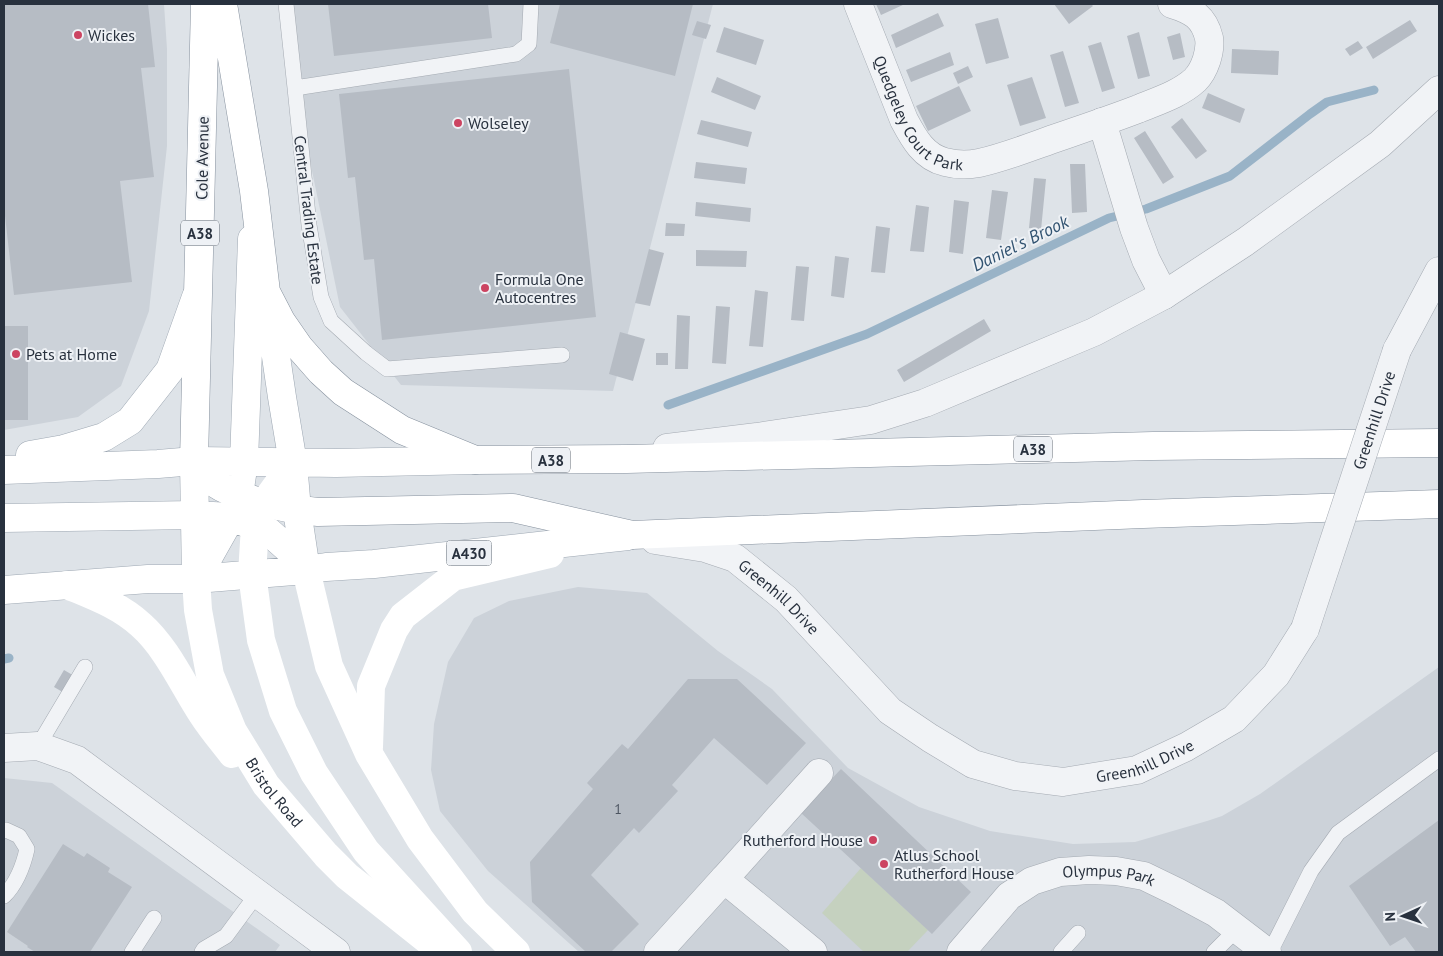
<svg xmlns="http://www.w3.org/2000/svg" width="1443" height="956" font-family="'PT Sans',sans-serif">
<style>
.built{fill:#ccd2d9}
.green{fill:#c5d1bf}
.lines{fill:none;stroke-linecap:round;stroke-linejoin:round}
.stream{stroke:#99b3c7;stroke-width:9}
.building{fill:#b6bcc4}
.lane-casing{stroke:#a4aab2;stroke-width:16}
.street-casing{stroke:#a4aab2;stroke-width:29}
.primary-casing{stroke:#9ea8b3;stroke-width:29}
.highway-casing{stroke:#86919e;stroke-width:29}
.lane{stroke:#f1f3f6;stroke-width:15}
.street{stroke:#f1f3f6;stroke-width:28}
.secondary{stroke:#fff;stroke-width:28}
.primary{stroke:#fff;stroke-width:28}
.highway{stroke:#fff;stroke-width:28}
.street-bridge-casing{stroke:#a4aab2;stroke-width:29;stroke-linecap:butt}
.street-bridge{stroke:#f1f3f6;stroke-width:28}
.poi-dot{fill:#cc4461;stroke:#eef1f5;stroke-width:2}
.labels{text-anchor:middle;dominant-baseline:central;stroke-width:4;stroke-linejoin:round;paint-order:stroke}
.number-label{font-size:14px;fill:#4c5460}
.shield{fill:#eef1f5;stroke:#636b75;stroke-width:1}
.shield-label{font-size:15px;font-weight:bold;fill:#28313e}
.poi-label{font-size:16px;fill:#28313e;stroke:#eef1f5;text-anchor:start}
.street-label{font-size:16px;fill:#28313e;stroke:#eef1f5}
.water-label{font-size:18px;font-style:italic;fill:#325371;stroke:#eef1f5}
</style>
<rect width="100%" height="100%" fill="#dee3e8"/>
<!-- built -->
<path class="built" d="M4 4H164L167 49V146L149 311 121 386 78 417 4 430Z
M288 4H713L613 391 401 385 340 307 295 88Z
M578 587 647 593 718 651 772 689 848 768 919 807 990 831 1073 844 1135 842 1207 821 1222 816 1260 794 1439 667V952H579L488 871 440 811 431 770 434 724 448 662 474 618 509 601Z
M4 778 52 783 280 945 275 952H4Z"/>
<!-- green -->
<path class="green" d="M861 868 928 930 907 952H864L822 913Z"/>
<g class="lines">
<!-- stream -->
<path class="stream" d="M668 405 867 334 1109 218 1146 209 1230 176 1310 114 1327 102 1374 90
M4 659 9 658"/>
</g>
<!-- building -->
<path class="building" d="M4 4H148L155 67 141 68 154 177 120 181 132 282 14 295 4 207Z
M328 4H488L492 38 334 56Z
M560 4H693L675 76 550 43Z
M876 4H905L881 15Z
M1054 4H1091L1093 6 1069 24Z
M938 13 944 26 896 48 891 35Z
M998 18 1009 58 986 64 975 24Z
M1410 20 1417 31 1373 59 1366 47Z
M697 21 711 25 706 39 692 35Z
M724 27 764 40 756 65 716 52Z
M1139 32 1150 76 1138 79 1127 36Z
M1180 33 1185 57 1173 60 1167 37Z
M1358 41 1363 48 1350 56 1345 49Z
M1101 42 1115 88 1102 92 1088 46Z
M1232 49 1279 51 1278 75 1231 73Z
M1063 51 1079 103 1065 107 1050 55Z
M950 52 954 65 911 82 906 70Z
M968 66 973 77 958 84 953 73Z
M569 69 596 317 382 340 374 259 364 260 355 177 348 178 339 94Z
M717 77 761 96 755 110 711 92Z
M1032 77 1046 118 1020 126 1007 85Z
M959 86 971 111 928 131 916 106Z
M1208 93 1245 109 1240 123 1202 108Z
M1182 118 1207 151 1196 159 1171 127Z
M701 120 752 132 748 147 697 134Z
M1145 131 1174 177 1163 184 1134 138Z
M696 162 747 168 745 184 694 178Z
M1070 164H1085L1087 212 1072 213Z
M1034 178 1046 179 1041 230 1029 228Z
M992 190 1008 192 1001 240 986 238Z
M954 200 969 202 963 254 949 252Z
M696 202 751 208 750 222 695 216Z
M916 205 929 207 924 252 910 251Z
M666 223 685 224 684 236H665Z
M876 226 890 228 885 273 871 272Z
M649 249 664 253 650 306 635 303Z
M696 250 747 251 746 267 696 266Z
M835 256 849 258 844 298 831 296Z
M796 266 809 267 804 321 791 320Z
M755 290 768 292 763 347 749 346Z
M716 306 730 307 726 364 712 363Z
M677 315 690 316 688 369H675Z
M984 319 991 331 904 382 897 370Z
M4 326H28V420H4Z
M620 332 645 339 633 381 609 374Z
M656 353H668V365H656Z
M64 670 76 677 66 694 54 687Z
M688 679H737L806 743 767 785 714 738 672 785 678 791 639 833 634 828 591 875 639 924 611 952H586L532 902 530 862 593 789 587 783 622 744 628 749Z
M841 769 971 892 932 934 800 812Z
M1439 820V952H1416L1405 937 1390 946 1349 886Z
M63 844 84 857 87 853 110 868 108 872 132 887 90 952H35L27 947 28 946 7 932Z"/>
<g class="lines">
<!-- lane casing -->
<g class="lane-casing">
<path id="lane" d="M286 4 295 88 516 54 529 44 531 4
M295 88 309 225 321 297 331 321 366 353 387 369 562 355
M38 746 85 667
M4 831 6 830 19 836 27 849C23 867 17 883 4 896
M132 952 154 918
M202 952 204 949 226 936 257 894
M1061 952 1078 933
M1214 952 1237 929
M1270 952 1311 871 1338 833 1439 759"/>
</g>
<!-- street casing -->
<g class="street-casing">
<g id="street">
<path id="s1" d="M858 4 904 120C914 139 924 157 945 162 956 165 969 165 979 163 1006 157 1033 146 1059 137 1085 128 1112 119 1138 109 1157 101 1180 94 1195 80 1205 70 1211 51 1209 38 1204 17 1192 10 1172 4"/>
<path d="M1102 122 1134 228 1146 260 1164 295"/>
<path d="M1397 350 1439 271"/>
<path d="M667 448 757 437 871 420 925 403 1094 332 1164 295 1245 242 1380 144 1439 90"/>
<path id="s2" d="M655 540 705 548 735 558 786 599 890 711 930 738 973 764 1015 776 1063 782 1137 770 1186 747 1234 719 1276 675 1305 629"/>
<path d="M4 748 38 746 77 760 336 952"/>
<path d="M724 879 819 773"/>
<path d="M658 952 724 879 813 952"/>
<path id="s3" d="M961 952 1009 896 1032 881 1060 872 1089 870 1116 871 1144 876 1177 892 1216 913 1267 952"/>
</g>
</g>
<!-- primary casing -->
<g class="primary-casing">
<path id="primary" d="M267 296 282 397 293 463 297 510 306 570
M30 455 64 449 104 437 130 421 170 370 196 297
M194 461 196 579
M4 470 158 464 194 461 336 463 475 460
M4 518 194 515 231 517 269 532 296 556 306 570
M196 579 231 517 239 495 244 462 252 239
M4 590 148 579H196L306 570 326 567 374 564 628 536"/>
</g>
<!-- highway casing -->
<g class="highway-casing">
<path id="highway" d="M205 4 194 461C198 466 202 473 206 477 232 499 285 509 318 512L513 508 632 535 1143 514 1439 504
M223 4 254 191 266 292 281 321 299 347 321 372 343 392 402 430 475 460 627 459 1153 446 1439 443"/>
</g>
<!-- lane -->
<use href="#lane" class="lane"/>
<!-- street -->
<use href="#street" class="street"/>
<!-- secondary -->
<g class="secondary">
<path d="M293 463 264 503 255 526 252 574 261 640 283 711 314 773 366 851 458 952"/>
<path d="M306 570 329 666 369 754 420 839 475 912 516 952"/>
<path id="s4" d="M196 579 198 610 210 675 233 731 266 785 326 855 347 876 436 947"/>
<path d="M67 585C93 596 119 605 141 625 167 648 183 685 202 714 211 728 222 741 232 754"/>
<path d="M369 747 371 686 394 630 403 616 453 577 550 554"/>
</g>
<!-- primary -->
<use href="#primary" class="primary"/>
<!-- highway -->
<use href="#highway" class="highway"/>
<!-- street-bridge casing -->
<g class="street-bridge-casing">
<g id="street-bridge">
<path id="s5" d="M1305 629 1397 350"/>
</g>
</g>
<!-- street-bridge -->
<use href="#street-bridge" class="street-bridge"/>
</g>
<!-- markers -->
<g class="poi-dot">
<circle cx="78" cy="35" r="5"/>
<circle cx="458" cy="123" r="5"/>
<circle cx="485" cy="288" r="5"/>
<circle cx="16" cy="354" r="5"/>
<circle cx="873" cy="840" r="5"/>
<circle cx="884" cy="864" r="5"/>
</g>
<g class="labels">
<!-- number labels -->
<g class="number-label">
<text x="618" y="809">1</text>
</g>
<!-- shield labels -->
<g class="shield">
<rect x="181" y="220.5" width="38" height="25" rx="4"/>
<rect x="1014" y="436.5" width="38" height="25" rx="4"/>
<rect x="532" y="447.5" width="38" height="25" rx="4"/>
<rect x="446.5" y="540.5" width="45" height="25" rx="4"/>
</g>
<g class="shield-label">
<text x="200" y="233">A38</text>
<text x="1033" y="449">A38</text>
<text x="551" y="460">A38</text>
<text x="469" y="553">A430</text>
</g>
<!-- poi labels -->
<g class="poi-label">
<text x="88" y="35">Wickes</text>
<text x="468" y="123">Wolseley</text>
<text x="495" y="279">Formula One<tspan x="495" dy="18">Autocentres</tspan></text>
<text x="26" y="354">Pets at Home</text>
<text x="863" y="840" text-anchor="end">Rutherford House</text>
<text x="894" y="855">Atlus School<tspan x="894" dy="18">Rutherford House</tspan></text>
</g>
<!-- street labels -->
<g class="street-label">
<text stroke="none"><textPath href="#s1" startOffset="130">Quedgeley Court Park</textPath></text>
<text transform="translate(202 158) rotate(-89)">Cole Avenue</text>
<text transform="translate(309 210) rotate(83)">Central Trading Estate</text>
<text stroke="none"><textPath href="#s5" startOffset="220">Greenhill Drive</textPath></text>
<text stroke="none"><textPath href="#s2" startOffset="141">Greenhill Drive</textPath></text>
<text stroke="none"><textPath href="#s2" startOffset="576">Greenhill Drive</textPath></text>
<text stroke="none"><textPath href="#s4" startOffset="232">Bristol Road</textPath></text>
<text stroke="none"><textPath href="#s3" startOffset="180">Olympus Park</textPath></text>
</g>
<!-- water labels -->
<g class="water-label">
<text transform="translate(1020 243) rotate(-26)">Daniel's Brook</text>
</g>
</g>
<!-- border -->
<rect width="1443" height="956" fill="none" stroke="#28313e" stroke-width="10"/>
<!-- north arrow -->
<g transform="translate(1403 916) rotate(267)" stroke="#eef1f5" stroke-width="4" paint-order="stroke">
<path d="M0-4L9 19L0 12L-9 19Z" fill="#28313e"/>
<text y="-8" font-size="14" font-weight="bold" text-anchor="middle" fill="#28313e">N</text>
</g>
</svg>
